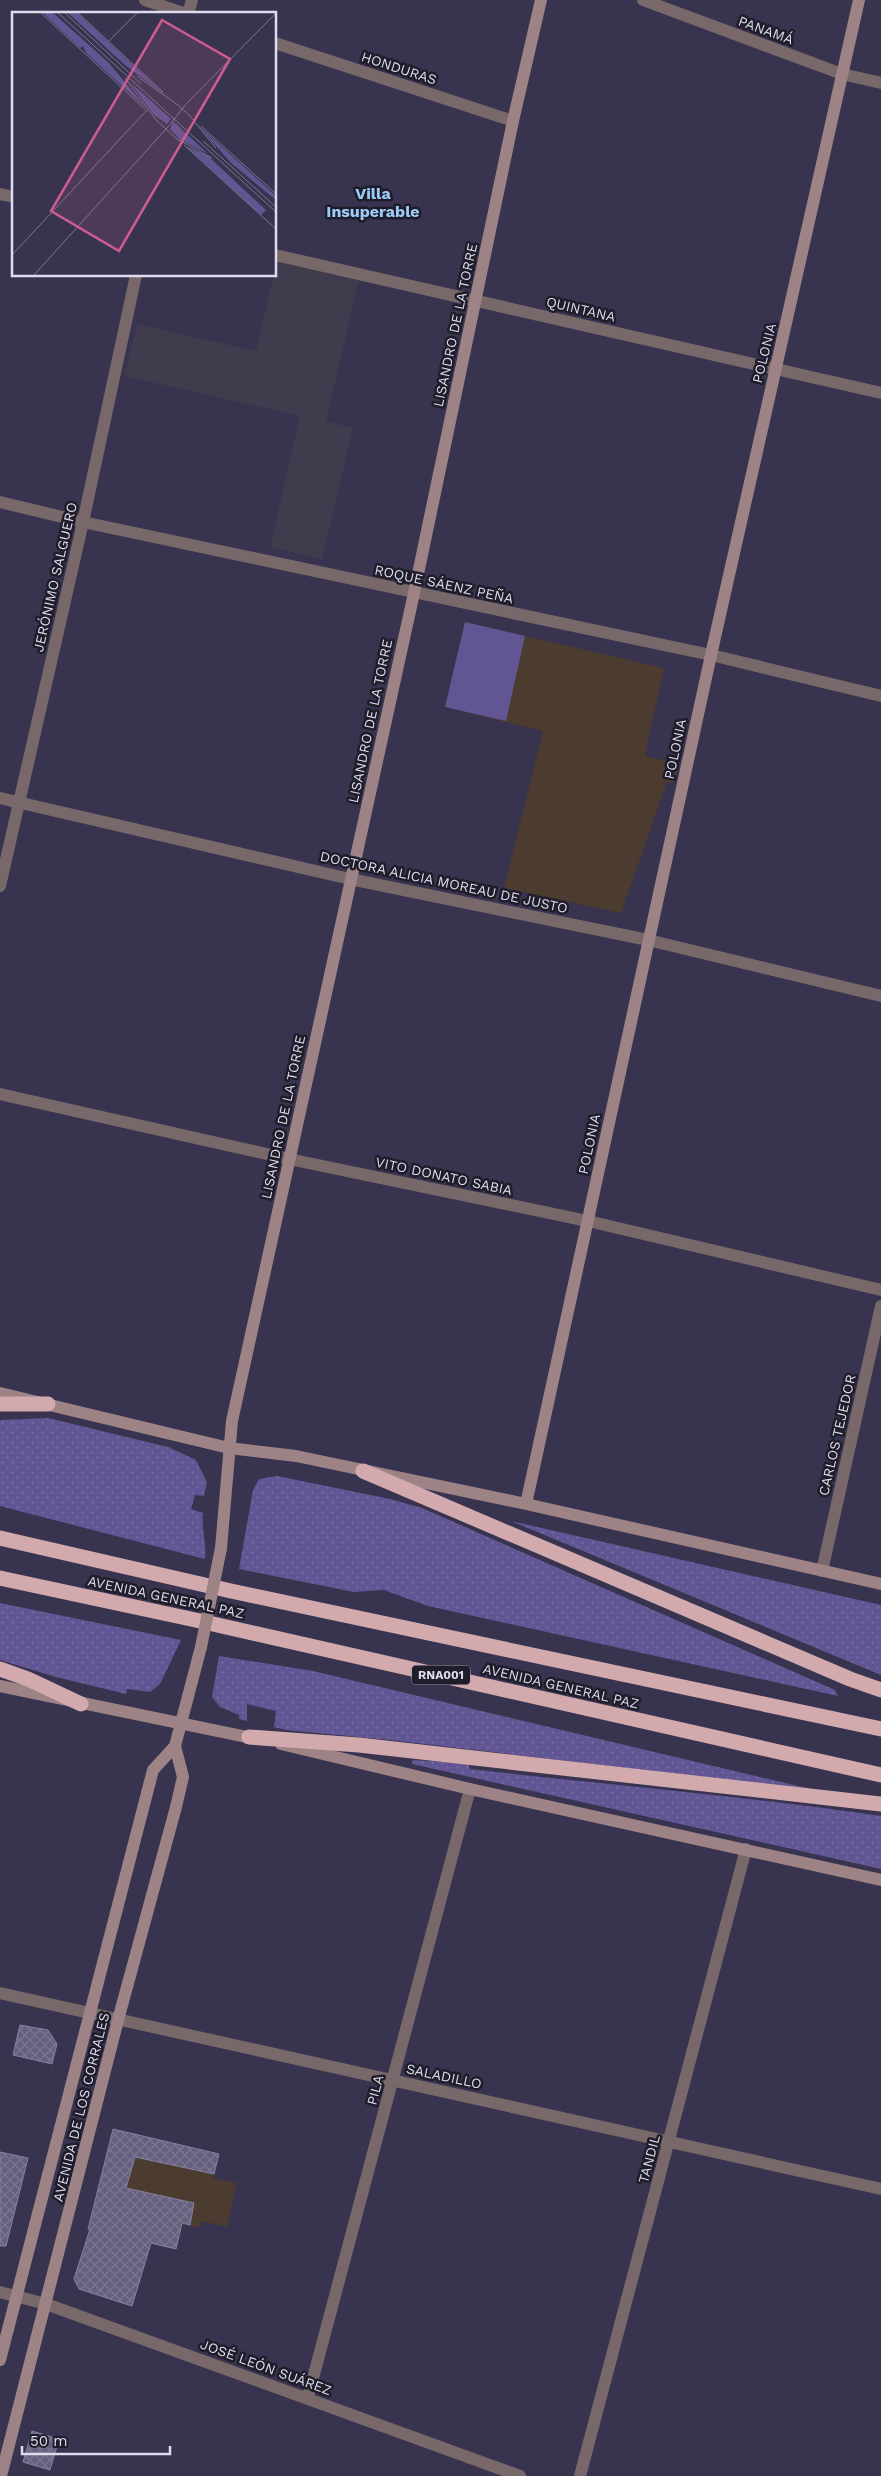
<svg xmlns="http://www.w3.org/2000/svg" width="881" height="2476" font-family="'Work Sans',sans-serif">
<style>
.industrial{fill:#403c4e}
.education{fill:#4c3c30}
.grass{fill:url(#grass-dots)}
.park{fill:#615693}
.building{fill:url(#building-cross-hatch);stroke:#8681a1}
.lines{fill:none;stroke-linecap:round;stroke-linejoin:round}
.street{stroke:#79686a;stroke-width:12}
.secondary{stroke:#9d8386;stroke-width:12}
.highway{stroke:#d2aaae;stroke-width:15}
.secondary-bridge{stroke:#9d8386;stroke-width:12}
.labels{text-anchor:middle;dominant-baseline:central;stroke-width:5;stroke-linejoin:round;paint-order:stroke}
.shield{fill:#1f1d2a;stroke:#a5a3b3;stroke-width:1}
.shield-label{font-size:12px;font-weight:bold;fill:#dedcee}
.street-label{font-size:14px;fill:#dedcee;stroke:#1f1d2a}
.quarter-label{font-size:16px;font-weight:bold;fill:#9ccbf7;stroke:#1f1d2a}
.inset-road{fill:none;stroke:#7a778f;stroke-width:1}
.view{fill:#cc5d8e;fill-opacity:0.15;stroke:#cc5d8e;stroke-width:2.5}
.inset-edge{fill:none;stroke:#dedcee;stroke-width:2.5}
</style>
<defs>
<pattern id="grass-dots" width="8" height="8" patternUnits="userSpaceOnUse" patternTransform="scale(1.25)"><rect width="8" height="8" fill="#615693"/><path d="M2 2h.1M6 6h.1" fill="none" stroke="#776ea2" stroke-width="1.8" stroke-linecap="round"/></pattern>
<pattern id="building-cross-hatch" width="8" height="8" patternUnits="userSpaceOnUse" patternTransform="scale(1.25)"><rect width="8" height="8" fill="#64607e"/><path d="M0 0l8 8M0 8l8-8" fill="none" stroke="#7a7691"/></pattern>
</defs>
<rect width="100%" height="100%" fill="#38334f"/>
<!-- industrial -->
<path class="industrial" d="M277 261 359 279 326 421 353 428 322 559 270 547 300 416 124 376 137 324 256 351Z"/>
<!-- education -->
<path class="education" d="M465 622 664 668 645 756 678 763 674 783 667 782 621 913 504 888 543 731 445 707Z
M113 2129 219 2154 213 2178 237 2183 227 2227 202 2221 200 2228 96 2203Z"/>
<!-- grass -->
<path class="grass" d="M48 1418 168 1447 196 1460 207 1482 204 1496 195 1495 191 1509 203 1513C201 1529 207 1544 205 1559L0 1506V1420Z
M277 1476 390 1499 422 1508 835 1690 838 1696 428 1606 384 1590 354 1592 239 1569 253 1490 259 1479Z
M511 1521 881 1605V1675Z
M0 1603 181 1640 160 1684 150 1692 127 1689 126 1694 56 1677 0 1660Z
M219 1656 313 1671 815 1790 390 1740 286 1730 274 1727 276 1711 247 1704V1721L239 1719V1715L220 1707 212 1697Z
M413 1760 468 1763 470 1769C607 1785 744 1796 881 1816V1869L412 1764Z"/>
<!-- park -->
<path class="park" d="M465 622 525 636 506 721 445 707Z"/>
<!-- building -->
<path class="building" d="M20 2025 48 2030 57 2044 52 2064 13 2055Z
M113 2129 219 2154 214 2174 135 2157 126 2188 194 2203 190 2225 182 2223 176 2249 151 2243 132 2306 79 2289 74 2279 90 2229H88Z
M0 2152 28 2158 6 2246H0Z
M32 2431 59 2439 50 2470 23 2462Z"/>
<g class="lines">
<!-- street -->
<path class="street" d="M145 0 186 14
M643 0 842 74 881 83
M188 14 192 0
M275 43 513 121
M0 194 14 197
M275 255 881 393
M0 502 83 522 711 655 881 696
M0 798 350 879 648 940 881 996
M0 886 83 522 136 275
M0 1094 289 1159 588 1221 881 1290
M822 1571 881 1306
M0 1993 881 2189
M0 2292 46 2304 520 2476
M308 2397 470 1789
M580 2476 746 1849"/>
<!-- secondary -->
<path class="secondary" d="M0 1393 229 1448 296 1456 526 1504 881 1584
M526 1504 711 655 859 0
M221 1548 232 1421 414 593 513 121 541 0
M0 1686 257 1739
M281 1744 470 1789 881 1880
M0 2360 153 1770 175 1746
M1 2476 118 2020 176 1807 183 1777 175 1746 201 1647"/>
<!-- highway -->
<path class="highway" d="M0 1404H48
M363 1471 850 1679 881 1690
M0 1538 231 1591 881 1729
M0 1578 191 1619 881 1775
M0 1669 28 1679 81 1704
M249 1737 359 1745 881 1804"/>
<!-- secondary-bridge -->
<path class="secondary-bridge" d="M201 1647 221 1548"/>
</g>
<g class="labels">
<!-- shield labels -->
<rect class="shield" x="412" y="1665.5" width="58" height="19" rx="4"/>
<g class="shield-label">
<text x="441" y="1675">RNA001</text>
</g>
<!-- street labels -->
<g class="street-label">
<text transform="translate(766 30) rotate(20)">PANAMÁ</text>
<text transform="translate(399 68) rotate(18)">HONDURAS</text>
<text transform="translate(581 309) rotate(13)">QUINTANA</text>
<text transform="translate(455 325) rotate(-78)">LISANDRO DE LA TORRE</text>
<text transform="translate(764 353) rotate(-76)">POLONIA</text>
<text transform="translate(55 577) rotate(-77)">JERÓNIMO SALGUERO</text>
<text transform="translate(444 584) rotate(12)">ROQUE SÁENZ PEÑA</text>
<text transform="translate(370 721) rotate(-78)">LISANDRO DE LA TORRE</text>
<text transform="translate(675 749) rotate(-78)">POLONIA</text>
<text transform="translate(444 882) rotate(12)">DOCTORA ALICIA MOREAU DE JUSTO</text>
<text transform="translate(283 1117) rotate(-78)">LISANDRO DE LA TORRE</text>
<text transform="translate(589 1144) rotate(-78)">POLONIA</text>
<text transform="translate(444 1176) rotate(12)">VITO DONATO SABIA</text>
<text transform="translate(837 1435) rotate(-77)">CARLOS TEJEDOR</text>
<text transform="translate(166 1597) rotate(12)">AVENIDA GENERAL PAZ</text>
<text transform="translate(561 1686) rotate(13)">AVENIDA GENERAL PAZ</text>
<text transform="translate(444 2076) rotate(12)">SALADILLO</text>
<text transform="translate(375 2090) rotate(-75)">PILA</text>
<text transform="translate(81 2107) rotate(-76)">AVENIDA DE LOS CORRALES</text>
<text transform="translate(649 2159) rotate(-75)">TANDIL</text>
<text transform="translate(266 2367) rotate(20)">JOSÉ LEÓN SUÁREZ</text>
</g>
<!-- quarter labels -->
<g class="quarter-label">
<text x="373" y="193">Villa<tspan x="373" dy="18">Insuperable</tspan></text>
</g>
</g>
<!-- overview -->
<g transform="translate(12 12)">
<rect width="264" height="264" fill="#38334f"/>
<path d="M30 0H40L97 51 136 98 74 41 71 34 68 36ZM55 0H64L154 84 113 53ZM118 70 159 107 155 112 142 103ZM161 109 196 142 167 127 158 117ZM184 111 264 184V188L219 151ZM174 134 196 144 254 198 249 203Z" fill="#615693"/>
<path class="inset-road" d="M28 0 136 100M45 0 264 200M52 0 129 72M65 0 151 80M97 29 126 0M125 64 166 93M113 66 145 109M165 92 177 103M177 103 204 136M144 108 167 129M189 114 264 182M155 116 175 91 264 1M167 128 200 146M191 129 264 195M172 133 264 217M0 243 134 99M22 263 155 116"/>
<path class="view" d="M150 8 218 47 107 239 39 199Z"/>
<rect width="264" height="264" class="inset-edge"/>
</g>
<!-- scale -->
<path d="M22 2446v8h148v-8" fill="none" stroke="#dedcee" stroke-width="2.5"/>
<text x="30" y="2446" font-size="15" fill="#dedcee" stroke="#1f1d2a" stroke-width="4" paint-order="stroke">50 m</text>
</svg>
